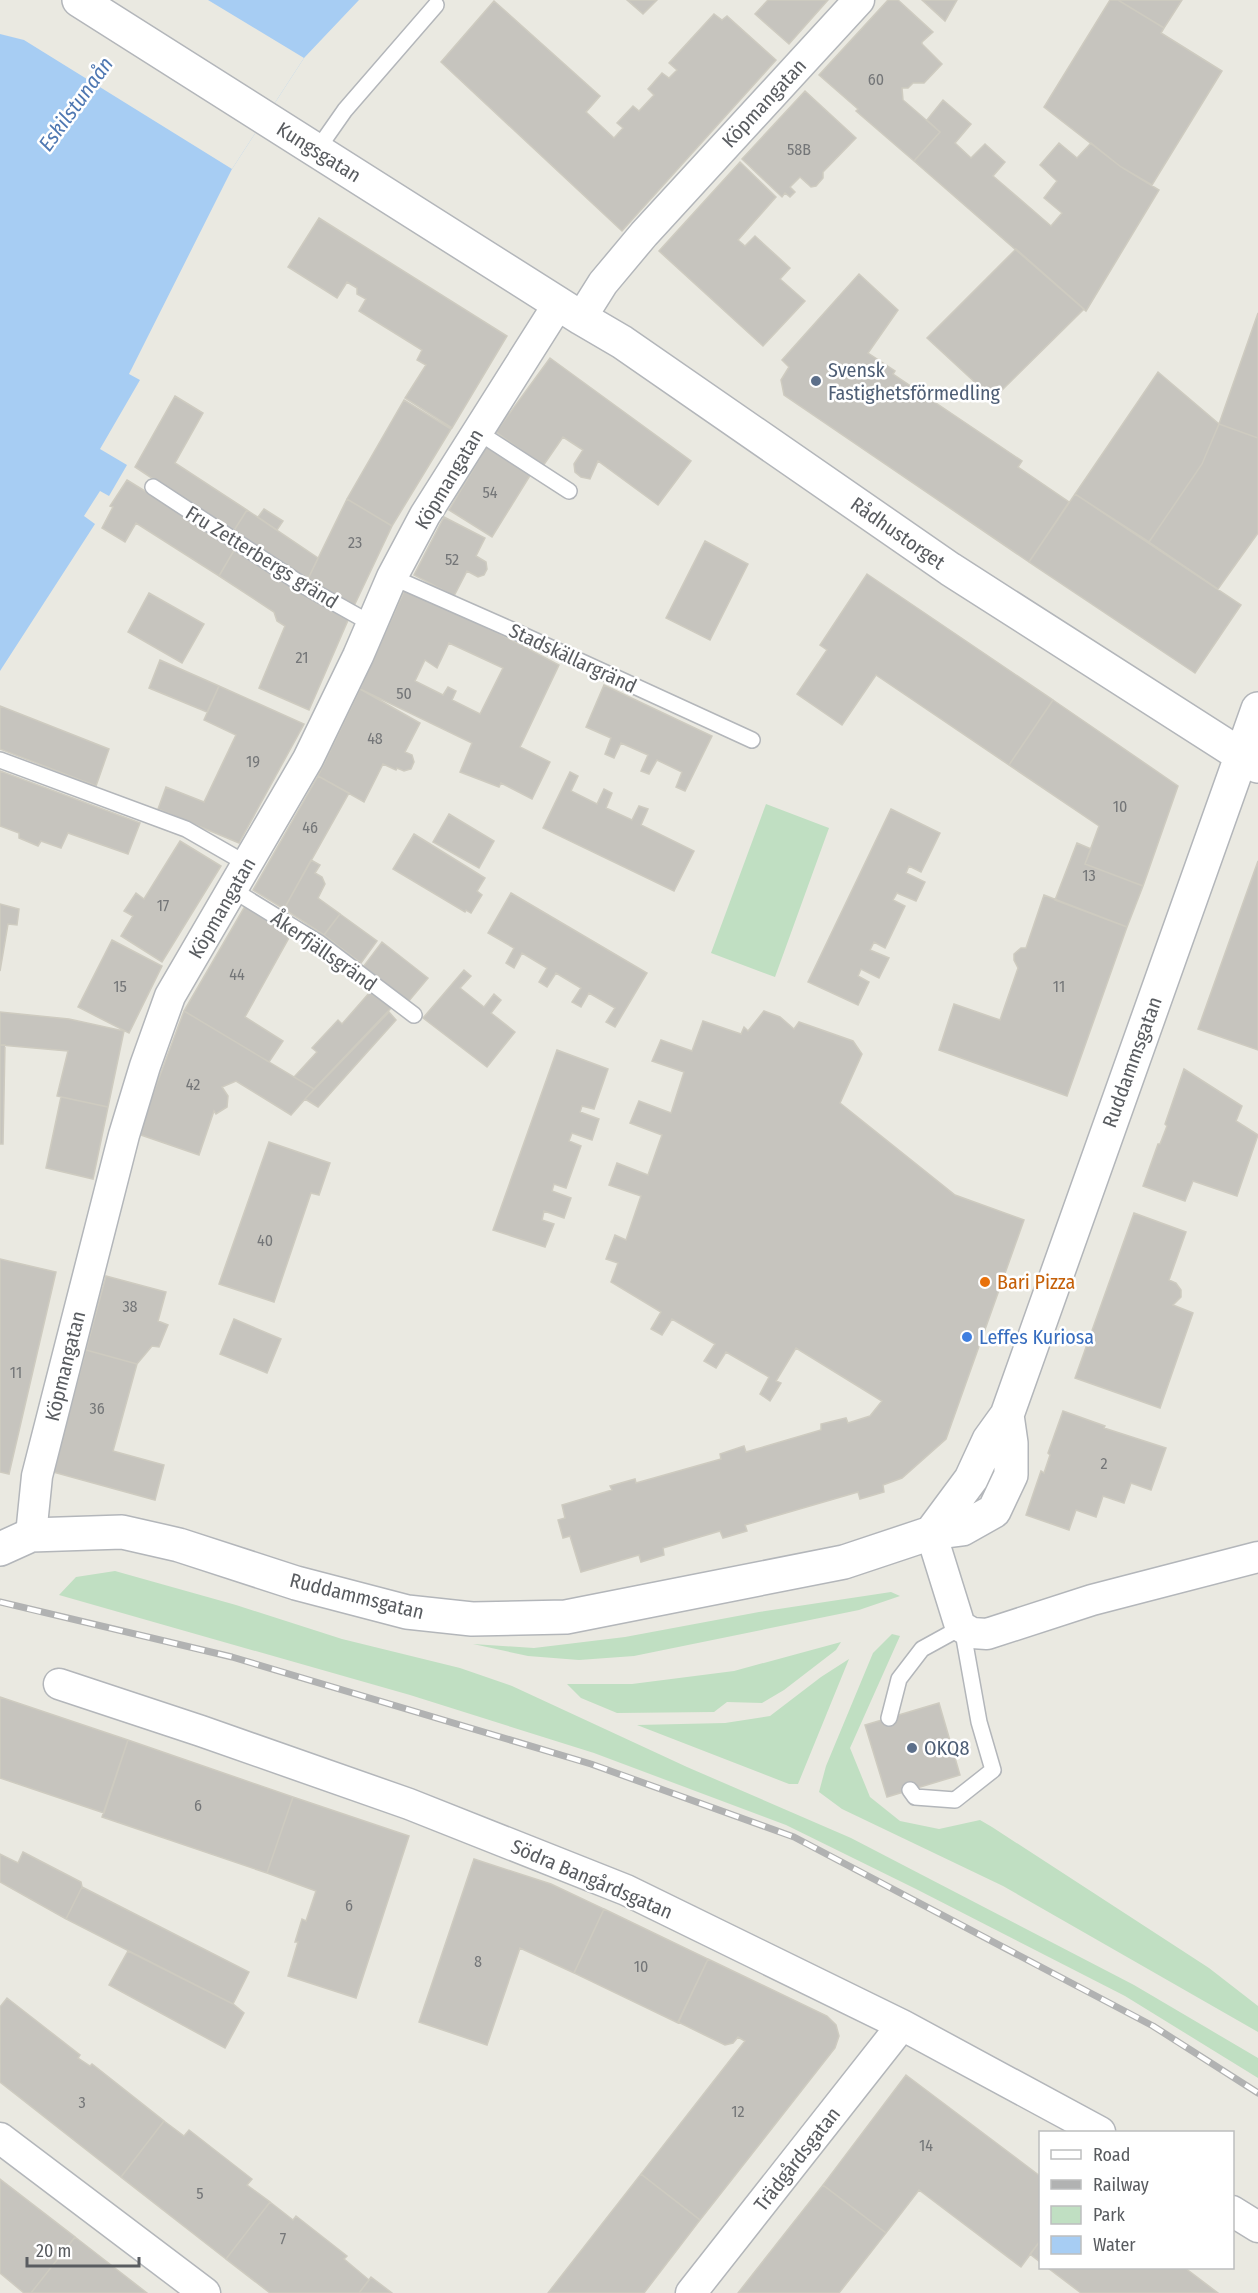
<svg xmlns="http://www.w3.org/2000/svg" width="1258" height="2293" font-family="'Fira Sans Condensed',sans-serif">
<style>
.green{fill:#c0dfc2}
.water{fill:#a7cdf3}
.pier{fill:#eae9e1}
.building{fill:#c6c4be;stroke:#cecbc0;stroke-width:1.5;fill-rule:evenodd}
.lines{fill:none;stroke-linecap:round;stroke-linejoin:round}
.service-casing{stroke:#b3b6ba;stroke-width:18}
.minor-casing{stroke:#b3b6ba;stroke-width:33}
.tertiary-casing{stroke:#b3b6ba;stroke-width:36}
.service{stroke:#fff;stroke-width:15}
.minor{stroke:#fff;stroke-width:30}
.tertiary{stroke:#fff;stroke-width:33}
.rail-casing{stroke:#b1b2b2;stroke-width:7}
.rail{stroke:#fff;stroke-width:4.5;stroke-dasharray:14;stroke-linecap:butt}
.service-dot{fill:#5c6f8a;stroke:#fff;stroke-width:2}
.food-dot{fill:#e8710a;stroke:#fff;stroke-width:2}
.shop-dot{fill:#3f7fe0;stroke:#fff;stroke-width:2}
.labels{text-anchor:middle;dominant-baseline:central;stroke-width:5;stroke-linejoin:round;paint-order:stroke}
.number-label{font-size:16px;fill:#747678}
.street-label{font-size:20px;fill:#595c60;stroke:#fff}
.service-label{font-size:20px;fill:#4e5e75;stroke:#fff;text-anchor:start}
.food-label{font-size:20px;fill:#c56008;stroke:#fff;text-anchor:start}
.shop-label{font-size:20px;fill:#366cbe;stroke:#fff;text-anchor:start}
.water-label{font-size:21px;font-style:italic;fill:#4f78b2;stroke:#fff}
</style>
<rect width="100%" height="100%" fill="#eae9e1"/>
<!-- green -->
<path class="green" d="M766 804 829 828 775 977 711 953Z
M115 1571 236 1605 342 1639 460 1668 512 1686 687 1767 851 1838 1134 1985 1258 2058V2078L1125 1996 916 1889 786 1825 594 1753 410 1695 59 1595 76 1577Z
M891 1592 900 1596 859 1610 634 1656 579 1660 528 1656 473 1644 534 1648 625 1637 759 1612Z
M892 1634 900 1636 850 1748 870 1797 900 1821 939 1829 980 1820 992 1827 1209 1968 1258 2006V2032L1003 1886 842 1809 819 1792 826 1766 873 1653Z
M841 1642 836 1650 784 1690 762 1703 727 1702 714 1712 617 1713 581 1698 567 1684H632L734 1671Z
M849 1659 798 1784H789L637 1725 725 1723 770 1716 821 1677Z"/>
<!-- water -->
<path class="water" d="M0 0H359L304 58 232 169 129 374 140 380 100 449 127 465 109 496 100 491 84 516 95 524 0 671Z"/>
<!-- pier -->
<path class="pier" d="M0 0H208L304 58 232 169 24 40 0 34Z"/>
<!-- building -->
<path class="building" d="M627 0H657L643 14Z
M768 0H828L789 44 755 14Z
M888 0H898L933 32 922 42V44L942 64 924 83H913L908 88H902L903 100 940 132 914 161 856 111 858 109 819 75Z
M922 0H957L945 21Z
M1110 0H1118L1164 28 1161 33 1222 71 1152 185 1121 167 1044 107Z
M1118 0H1182L1164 28Z
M494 1 600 96 586 112 614 138 623 128 617 123 633 106 639 111 654 95 648 89 662 73 669 78 677 70 669 63 714 14 722 20 727 16 776 60 622 231 441 62Z
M805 91 856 138 823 172V178L816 186 811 187 800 177 790 187 795 192 790 197 785 193 782 197 742 159Z
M943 100 971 124 955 143 971 158 985 144 1005 162 993 176 1051 226 1062 213 1044 198 1057 181 1040 165 1059 143 1077 158 1091 143 1121 167 1159 190 1086 311 914 161 940 132 927 120Z
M740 162 776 197 738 240 745 246 755 236 790 268 780 279 805 301 763 346 659 251Z
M319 218 507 336 452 428 405 398 426 365 417 360 422 350 359 311 366 299 357 294V288L347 282 337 298 288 267Z
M1016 249 1084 309 993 399 927 338Z
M859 274 898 310 868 353 895 371 893 374 1022 461 1018 467 1069 502 1029 562 784 395 781 380 789 367 782 360Z
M1258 313V438L1219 424Z
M550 358 691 461 658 505 598 461 590 479 581 477 575 472 574 464 583 450 563 437 543 466 496 432Z
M1158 372 1219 424 1202 464 1149 542 1075 494Z
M175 396 203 413 175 463 247 510 233 532 135 467Z
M404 400 451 429 392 526 347 499Z
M1219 424 1258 438V533L1218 589 1149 542 1202 464Z
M487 446 531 474 492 537 449 510Z
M127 480 236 547 219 576 136 523 125 542 102 528 113 507 110 506Z
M1075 494 1241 605 1195 673 1029 562Z
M347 499 392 526 354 606 307 581Z
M264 509 283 521 277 530 258 517Z
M247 510 318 558 307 581 233 532Z
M444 517 485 538 476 556 486 562 487 569 484 575 478 577 467 571 454 596 414 575Z
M705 541 748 564 710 640 666 618Z
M236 547 349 618 309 710 259 688 285 626 277 621 274 612 219 576Z
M867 574 1053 700 1009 765 876 675 842 725 797 694 827 650 820 645Z
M405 589 502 635 559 665 520 747 550 762 532 799 501 783 499 787 460 772 472 743 360 689ZM449 643 503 668 480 714 452 700 456 691 448 687 443 695 415 681 425 660 437 668Z
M149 593 204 624 182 663 128 632Z
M160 660 219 686 207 712 149 688Z
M604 685 712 736 685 791 676 787 682 772 657 760 649 774 641 771 648 755 621 743 614 758 605 754 611 738 586 727Z
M219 686 304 724 239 843 158 809 166 787 204 802 236 735 204 720Z
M360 689 420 723 405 752 412 755 414 762 411 769 404 771 397 768 396 770 383 764 364 802 318 776Z
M1053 700 1178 786 1143 886 1085 864 1099 826 1009 765Z
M0 706 109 749 96 786 0 749Z
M0 771 140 823 128 854 68 833 61 848 41 841 38 846 19 838V833L0 826Z
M570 772 578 776 571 791 597 804 604 789 612 793 606 808 632 820 639 806 648 809 641 825 694 851 674 891 543 828Z
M318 776 349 793 284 909 253 890Z
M891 809 940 833 921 872 909 866 906 873 925 882 916 901 897 893 893 900 905 906 885 948 874 942 870 950 889 958 879 978 861 969 858 976 869 982 858 1005 808 982Z
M449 814 494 841 479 868 433 842Z
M414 834 485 878 477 891 482 895 471 913 466 910 465 912 393 869Z
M180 841 221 866 162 962 121 936 133 916 124 911 136 893 144 899Z
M1077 843 1091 849 1085 864 1143 886 1127 927 1055 900Z
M311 860 320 865 315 873 322 877 325 884 318 898 340 914 324 935 284 909Z
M1258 861V1050L1198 1029Z
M511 893 647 973 615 1027 606 1022 615 1008 589 993 581 1007 572 1002 581 988 556 973 547 987 539 982 547 968 522 953 514 968 506 963 514 948 488 933Z
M1044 895 1127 927 1067 1096 939 1050 954 1004 1000 1020 1018 968 1014 960V954L1021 948H1026Z
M0 904 19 909 17 925 8 924 0 971Z
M245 906 290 936 245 1017 283 1041 269 1062 184 1011Z
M340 914 377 941 361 963 324 935Z
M112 940 162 966 129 1033 78 1007Z
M382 942 428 978 408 1002 363 967Z
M464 970 471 976 460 988 484 1007 494 994 501 1000 491 1013 515 1032 487 1067 423 1018Z
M370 992 392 1007 314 1089 294 1077 317 1052 312 1048 338 1020 342 1024Z
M184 1011 314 1089 291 1115 236 1081 222 1087 228 1096 227 1107 216 1114 214 1111 199 1155 138 1134Z
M764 1011 780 1017 794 1029 799 1022 853 1041 862 1054 840 1103 955 1195 1024 1220 946 1439 902 1478 883 1485 884 1492 860 1499 858 1492 745 1525 747 1531 723 1538 720 1531 663 1548 664 1555 641 1562 639 1555 581 1572 570 1536 563 1538 558 1520 565 1518 562 1505 612 1490 610 1486 635 1479 636 1483 721 1459 720 1454 744 1446 746 1452 821 1430V1424L846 1418 848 1423 870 1416 882 1401 796 1348 776 1381 781 1383 770 1401 760 1394 769 1377 726 1352 716 1368 704 1361 715 1344 672 1319 662 1335 651 1329 661 1312 611 1282 618 1263 606 1259 615 1235 626 1240 641 1196 609 1185 617 1163 648 1175 662 1135 630 1123 639 1101 671 1113 684 1072 652 1061 661 1040 692 1051 703 1021 741 1034 744 1027 748 1031Z
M0 1012 69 1019 124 1031 108 1107 57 1096 68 1051 0 1045Z
M389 1012 396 1020 318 1107 305 1099Z
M0 1045H5L3 1144H0Z
M557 1050 608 1069 594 1109 582 1106 580 1112 599 1119 592 1140 572 1133 569 1141 581 1146 566 1188 554 1184 552 1191 571 1198 564 1218 544 1211 542 1220 554 1224 545 1247 493 1230Z
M1184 1069 1242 1106 1236 1121 1258 1135 1237 1196 1193 1181 1185 1201 1143 1186 1158 1144H1160L1167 1126 1165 1124Z
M61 1097 108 1107 93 1179 46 1168Z
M269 1142 330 1163 319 1195 311 1193 274 1302 219 1284Z
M1134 1213 1186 1232 1169 1280 1176 1283 1181 1290V1297L1173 1305 1193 1313 1160 1408 1075 1378Z
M0 1259 56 1272 9 1474 0 1472Z
M106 1276 166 1292 158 1321 168 1325 159 1347 152 1346 137 1364 86 1350Z
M234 1319 281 1339 267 1373 220 1354Z
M86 1350 137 1364 113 1451 164 1465 155 1500 53 1472Z
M1063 1411 1105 1426 1104 1428 1166 1448 1151 1490 1131 1483 1124 1503 1103 1496 1096 1517 1076 1510 1069 1530 1026 1515 1041 1471 1044 1473 1050 1455 1048 1453Z
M0 1697 128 1740 104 1813 0 1778Z
M939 1703 960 1775 887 1797 865 1725Z
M128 1740 293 1797 267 1873 102 1817Z
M293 1797 409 1836 356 1998 288 1976 298 1942H295L302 1919 306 1921 316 1891 267 1873Z
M23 1852 81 1882 82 1887 66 1919 0 1882V1854L18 1863Z
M474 1859 551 1884 604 1909 574 1973 520 1948 487 2045 419 2022Z
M82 1887 249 1972 233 2004 66 1919Z
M604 1909 708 1959 678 2023 574 1973Z
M128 1951 233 2004 244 2013 225 2048 109 1985Z
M708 1959 827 2016 836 2025 839 2036 835 2048 700 2220 641 2174 745 2041 738 2037 733 2043 725 2045 678 2022Z
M7 1998 80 2055 78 2058 90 2066 92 2064 164 2121 121 2177 0 2082V2007Z
M906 2075 1040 2176V2241L1021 2267 919 2190 886 2233 823 2185Z
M164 2121 184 2136 189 2130 252 2179 247 2185 270 2202 226 2259 121 2177Z
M641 2174 700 2220 644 2293H548Z
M0 2179 75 2237 31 2293H24L0 2273Z
M823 2185 886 2233 839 2293H738Z
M270 2202 293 2220 296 2216 347 2256 344 2259 369 2280 359 2293H270L226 2259Z
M75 2237 147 2293H31Z
M1040 2241V2262L1030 2254Z
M1048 2268H1185L1218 2293H1081Z
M371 2277 392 2293H359Z"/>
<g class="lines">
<!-- service casing -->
<g class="service-casing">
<path id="service" d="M317 150 345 110 436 5
M478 432 569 491
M153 487 304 586 372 624
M392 577 512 630 752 740
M0 760 186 829 247 864
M233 890 319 943 414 1015
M889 1718 899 1679 922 1649 962 1627 979 1722 993 1770 955 1800 915 1797 910 1790"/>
</g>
<!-- minor casing -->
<g class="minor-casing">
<path id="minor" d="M581 318 603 283 644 234 859 0
M931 1533 960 1626 972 1633 987 1634 1092 1600 1258 1557
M31 1535 37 1476 124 1135 145 1066 170 996 308 759 358 656 392 577 425 515 559 303
M59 1684 201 1731 409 1804 626 1890 902 2025 1100 2132
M0 2138 205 2293
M1232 2211 1258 2227
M691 2293 902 2025"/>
</g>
<!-- tertiary casing -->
<g class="tertiary-casing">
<path id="tertiary" d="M79 0 581 318 622 342 950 569 1258 766
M931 1533 971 1479 989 1440 1007 1415 1258 709
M0 1549 31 1535 122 1532 179 1545 296 1583 407 1612 472 1619 566 1617 844 1562 931 1533 962 1529 994 1511 1011 1475V1443L1007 1415"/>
</g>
<!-- service -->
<use href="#service" class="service"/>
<!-- minor -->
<use href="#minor" class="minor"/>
<!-- tertiary -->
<use href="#tertiary" class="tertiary"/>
<!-- rail casing -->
<g class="rail-casing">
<path id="rail" d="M0 1602 232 1657 591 1764 794 1837 1153 2026 1258 2093"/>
</g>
<!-- rail -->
<use href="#rail" class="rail"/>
</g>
<!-- markers -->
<g class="service-dot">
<circle cx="816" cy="381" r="6"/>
<circle cx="912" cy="1748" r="6"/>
</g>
<circle class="food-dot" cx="985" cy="1282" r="6"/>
<circle class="shop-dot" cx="967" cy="1337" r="6"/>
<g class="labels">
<!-- number labels -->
<g class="number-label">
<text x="876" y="79">60</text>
<text x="799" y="149">58B</text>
<text x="490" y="492">54</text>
<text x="355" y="542">23</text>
<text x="452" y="559">52</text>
<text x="302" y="657">21</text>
<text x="404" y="693">50</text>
<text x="375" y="738">48</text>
<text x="253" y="761">19</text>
<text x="1120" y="806">10</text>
<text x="310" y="827">46</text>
<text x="1089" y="875">13</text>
<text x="163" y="905">17</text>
<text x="237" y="974">44</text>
<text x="120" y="986">15</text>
<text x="1059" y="986">11</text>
<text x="193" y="1084">42</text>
<text x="265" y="1240">40</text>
<text x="130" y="1306">38</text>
<text x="16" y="1372">11</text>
<text x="97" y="1408">36</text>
<text x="1104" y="1463">2</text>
<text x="198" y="1805">6</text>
<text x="349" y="1905">6</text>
<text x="478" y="1961">8</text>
<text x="641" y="1966">10</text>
<text x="82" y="2102">3</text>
<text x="738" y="2111">12</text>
<text x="926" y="2145">14</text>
<text x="200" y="2193">5</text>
<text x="283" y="2238">7</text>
</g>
<!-- street labels -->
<g class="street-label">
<text transform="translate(764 103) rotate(-47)">Köpmangatan</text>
<text transform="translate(319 152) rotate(32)">Kungsgatan</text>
<text transform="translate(449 479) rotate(-59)">Köpmangatan</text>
<text transform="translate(898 533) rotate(35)">Rådhustorget</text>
<text transform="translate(262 557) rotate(32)">Fru Zetterbergs gränd</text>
<text transform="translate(573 658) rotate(25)">Stadskällargränd</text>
<text transform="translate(222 908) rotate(-60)">Köpmangatan</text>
<text transform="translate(324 951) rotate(35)">Åkerfjällsgränd</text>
<text transform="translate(1132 1062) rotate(-70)">Ruddammsgatan</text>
<text transform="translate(65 1366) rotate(-76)">Köpmangatan</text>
<text transform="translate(357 1596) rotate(14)">Ruddammsgatan</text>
<text transform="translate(592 1879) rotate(23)">Södra Bangårdsgatan</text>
<text transform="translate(797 2159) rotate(-52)">Trädgårdsgatan</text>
</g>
<!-- service labels -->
<g class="service-label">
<text x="828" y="370">Svensk<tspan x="828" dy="23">Fastighetsförmedling</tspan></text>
<text x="924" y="1748">OKQ8</text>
</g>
<!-- food labels -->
<g class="food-label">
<text x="997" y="1282">Bari Pizza</text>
</g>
<!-- shop labels -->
<g class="shop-label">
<text x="979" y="1337">Leffes Kuriosa</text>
</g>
<!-- water labels -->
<g class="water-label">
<text transform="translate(76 104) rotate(-54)">Eskilstunaån</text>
</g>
</g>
<!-- legend -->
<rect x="1039" y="2131" width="195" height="138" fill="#ffffff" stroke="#bdbebf" stroke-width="1.5"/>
<rect x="1051" y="2150" width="30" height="9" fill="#ffffff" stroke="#bdbebf" stroke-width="1.5"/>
<text x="1093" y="2161" font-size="18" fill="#595c60">Road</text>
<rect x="1051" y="2180" width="30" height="9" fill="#b1b2b2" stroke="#bdbebf" stroke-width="1.5"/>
<text x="1093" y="2191" font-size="18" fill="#595c60">Railway</text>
<rect x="1051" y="2206" width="30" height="18" fill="#c0dfc2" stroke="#bdbebf" stroke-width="1.5"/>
<text x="1093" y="2221" font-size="18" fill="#595c60">Park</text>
<rect x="1051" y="2236" width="30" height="18" fill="#a7cdf3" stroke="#bdbebf" stroke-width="1.5"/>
<text x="1093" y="2251" font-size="18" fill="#595c60">Water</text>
<!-- scale -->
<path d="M27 2257v9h112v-9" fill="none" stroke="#595c60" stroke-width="3"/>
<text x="36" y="2257" font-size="18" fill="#595c60" stroke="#ffffff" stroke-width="4.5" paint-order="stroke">20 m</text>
</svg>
